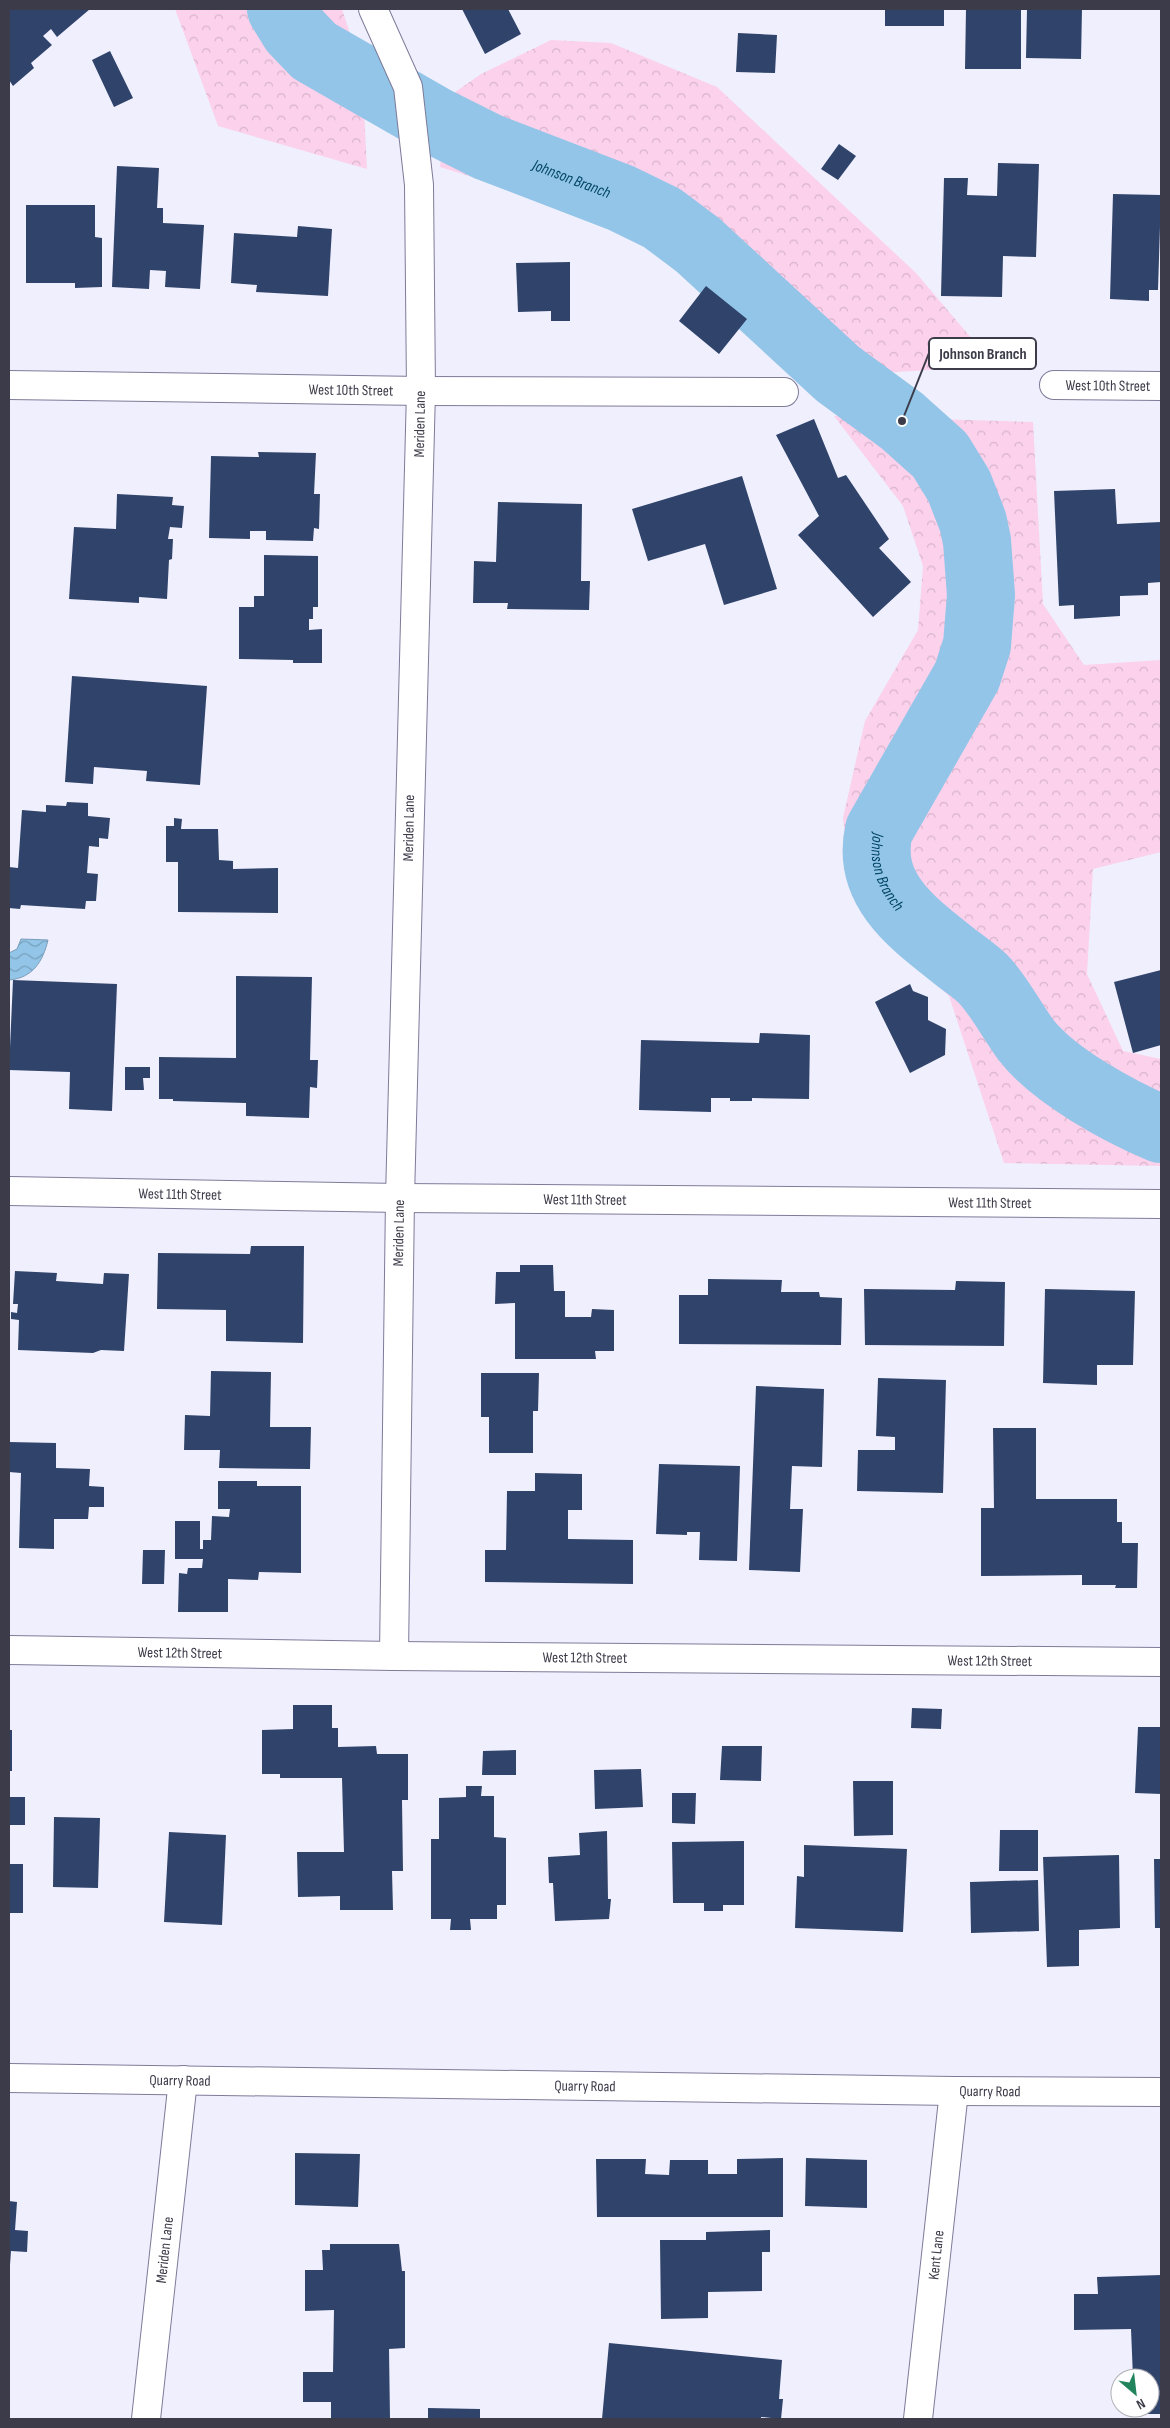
<svg xmlns="http://www.w3.org/2000/svg" width="1170" height="2428" font-family="'Sofia Sans Condensed',sans-serif">
<style>
.forest{fill:url(#forest-crowns)}
.water{fill:url(#water-waves);stroke:#789cb8}
.lines{fill:none;stroke-linecap:round;stroke-linejoin:round}
.river{stroke:#92c5e7;stroke-width:68}
.building{fill:#30446b}
.street-casing{stroke:#7e7b99;stroke-width:30}
.street{stroke:#fff;stroke-width:28}
.labels{text-anchor:middle;dominant-baseline:central;stroke-width:5;stroke-linejoin:round;paint-order:stroke}
.street-label{font-size:15px;fill:#3c3b49;stroke:#fff}
.water-label{font-size:16px;font-style:italic;fill:#004465;stroke:#fff}
.leader{fill:none;stroke:#3c3b49;stroke-width:2}
.callout-dot{fill:#3c3b49;stroke:#fff;stroke-width:2}
.callout{fill:#fff;stroke:#3c3b49;stroke-width:2}
.callout-label{font-size:16px;text-anchor:middle;font-weight:bold;fill:#3c3b49}
</style>
<defs>
<pattern id="forest-crowns" width="20" height="18" patternUnits="userSpaceOnUse" patternTransform="scale(1.25)"><rect width="20" height="18" fill="#fbd1ec"/><path d="M2 6a3 3 0 1 1 6 0M12 15a3 3 0 1 1 6 0" fill="none" stroke="#d8b4cc"/></pattern>
<pattern id="water-waves" width="16" height="10" patternUnits="userSpaceOnUse" patternTransform="scale(1.25)"><rect width="16" height="10" fill="#92c5e7"/><path d="M0 5q4-4 8 0t8 0" fill="none" stroke="#78a1bd"/></pattern>
</defs>
<rect width="100%" height="100%" fill="#f0effd"/>
<!-- forest -->
<path class="forest" d="M175 9H342L362 70 367 169 218 126Z
M551 40 611 43 717 87 916 273 995 366 797 378 758 328 679 252 598 216 440 167 448 97 481 74Z
M834 416 1033 422 1043 604 1084 665 1161 660V852L1093 869 1087 974 1123 1051 1161 1059V1166L1004 1163 949 996 877 930 851 886 843 818 865 721 918 630 923 566 903 506Z"/>
<!-- water -->
<path class="water" d="M21 939 48 940C43 961 33 978 9 980V953L17 949Z"/>
<g class="lines">
<!-- river -->
<path class="river" id="s1" d="M281 9 294 30 314 51 436 121 488 147 621 198 662 218 698 245 838 374 902 421 940 455 959 486 973 522 977 541 981 595 977 645 967 676 879 830C865 891 915 925 958 959 967 966 978 973 985 981 1001 999 1012 1021 1026 1040 1054 1076 1120 1112 1161 1129"/>
</g>
<!-- building -->
<path class="building" d="M9 9H90L57 37 51 29 43 36 52 45 31 63 34 68 13 86 9 80Z
M462 9H508L521 34 485 54Z
M885 9H944V26H885Z
M966 9H1021V69H965Z
M1027 9H1082L1081 59 1026 58Z
M738 33 777 35 775 73 736 72Z
M110 51 133 98 114 107 92 60Z
M839 144 856 156 838 180 821 169Z
M998 163 1039 164 1036 257 1003 256 1002 297 941 296 944 178H968L967 195 997 196Z
M117 166 159 168 157 208H163V223L204 225 200 289 165 287 166 271 150 270 149 289 112 287Z
M1113 194 1161 195 1158 290H1149V301L1110 299Z
M26 205H95V237L102 238V287L75 288V283H26Z
M298 226 332 229 328 296 256 292 257 285 231 283 234 233 297 237Z
M570 262V321H551V311L518 312 516 263Z
M706 286 747 319 719 354 679 321Z
M814 419 838 478 846 475 889 539 879 548 911 582 873 617 798 535 819 516 776 435Z
M258 452 316 453 314 494H320L319 529 314 528 313 541 266 540V531H250V539L209 538 211 456 259 457Z
M742 476 777 589 724 605 705 544 648 561 632 509Z
M1115 489 1117 524 1161 522V582L1148 583V595L1120 596V616L1074 619V605L1059 606 1054 491Z
M117 494 173 497 172 505 184 506 182 528 170 527 168 539H173L172 559 169 560 167 599 139 597V603L69 599 74 527 116 529Z
M498 502 582 504 581 581H590L589 610 507 609 508 603H473L474 561 496 562Z
M264 555 318 556V607H313V619H309V630L322 629V663H293V660L239 659V607H254V596H264Z
M72 676 207 686 200 785 146 781 147 771 94 767 93 784 65 782Z
M67 802 88 803V816L110 818 108 839 99 838V847L89 846 87 873 98 874 96 901H86L85 909 21 905 20 909 9 908V867L18 868 22 810 46 812V805L66 806Z
M174 818 182 819 181 829H218L219 860 233 861V869L278 868V913L178 912V862H166V826H174Z
M1161 970V1045L1133 1053 1114 982Z
M236 976 312 977 310 1060H318L317 1088 310 1087 309 1118 246 1116V1103L173 1101V1099H159V1057L236 1058Z
M13 980 117 984 112 1111 69 1109 70 1072 9 1070Z
M910 984 913 991 928 997V1020L946 1029 945 1055 910 1073 875 1002Z
M760 1033 810 1035 809 1099 752 1098V1101H730V1098H711V1112L639 1110 641 1040 759 1043Z
M125 1067H150V1078H143L144 1090H125Z
M251 1246H304L303 1343 226 1341V1310L157 1309 158 1253 250 1254Z
M520 1265H553L554 1291H565V1317H591L592 1309 614 1310V1351H595L596 1359H515V1303L495 1304 496 1272H520Z
M15 1271 57 1273 56 1281 103 1284 104 1273 129 1274 124 1351 101 1350 93 1353 18 1350 19 1320 11 1319V1312L17 1313 18 1304H13Z
M708 1279 782 1280 781 1292H819L820 1297 842 1298 841 1345 679 1344V1295H708Z
M956 1281 1005 1282 1004 1346 865 1345 864 1289 955 1290Z
M1045 1289 1135 1291 1133 1365H1097V1385L1043 1383Z
M211 1371 271 1372 270 1427H311L310 1469 219 1468 220 1450H184L185 1415 210 1416Z
M481 1373H539L538 1411H533V1453H489V1417H481Z
M878 1378 946 1380 943 1493 857 1491 858 1450H895V1437L876 1436Z
M756 1386 824 1389 822 1467 792 1466 790 1509H803L800 1572 749 1570Z
M993 1428H1036V1499H1117V1522H1122V1543H1138L1137 1588H1115L1116 1585H1082V1575L981 1576V1508H994Z
M9 1442 56 1443V1468L90 1469 89 1486 104 1487V1507H89L88 1519H54V1549L19 1548 21 1473 9 1472Z
M659 1464 740 1466 737 1561 699 1560 700 1532H687V1535L656 1534Z
M535 1473 582 1474V1510H568V1539L633 1540V1584L485 1582V1550H506L507 1491H535Z
M218 1481H257V1486H301V1573L259 1572 258 1580 228 1579V1612H178L179 1573 187 1574 188 1568H202L203 1559H175V1521H200V1549H203V1540H211L212 1516 229 1517 230 1509H218Z
M143 1550H165L164 1584H142Z
M293 1705H332V1728H338V1747L376 1746 377 1754H408V1800H402L403 1871H392L393 1910H340V1896L298 1897 297 1852H344L342 1778H280V1774H262V1730L293 1729Z
M912 1708 942 1709 941 1729 911 1728Z
M1138 1727H1161V1794L1135 1793Z
M9 1730H12V1771H9Z
M722 1746H762L761 1781 720 1780Z
M516 1750V1775H482L483 1751Z
M641 1769 643 1807 595 1809 594 1770Z
M853 1781H893V1835L854 1836Z
M466 1786H482L481 1796H494V1837L506 1838V1905H497V1919H470L471 1930H450L451 1919H431V1839H439V1798L466 1797Z
M672 1793H696L695 1824 672 1823Z
M9 1797H25V1825H9Z
M54 1817 100 1818 98 1888 53 1887Z
M1000 1830H1038V1871H999Z
M607 1831 608 1899H611L609 1919 555 1921 553 1883H549L548 1857 580 1855 579 1833Z
M169 1832 226 1835 222 1925 164 1922Z
M744 1841V1905H723V1911H704V1903H673L672 1842Z
M804 1845 907 1849 903 1932 795 1928 797 1876 804 1877Z
M1119 1855 1120 1928 1079 1930V1966L1047 1967 1043 1857Z
M1154 1859H1161V1928H1155Z
M9 1864H23V1913H9Z
M1038 1880 1039 1931 971 1933 970 1882Z
M295 2153 360 2154 358 2207 295 2205Z
M783 2158V2217H597L596 2159H646L645 2174 669 2175 670 2160H708V2174H737V2159Z
M806 2158 867 2160V2208L805 2206Z
M9 2201 17 2202 15 2230 28 2231 27 2252 11 2251 10 2265Z
M770 2230V2252H762V2291L708 2292V2318L661 2319 660 2240H706V2232Z
M330 2244H399L402 2271H405V2348L389 2349 390 2419H331V2402H303V2372H333L334 2310 305 2311V2270H323L322 2250H330Z
M1161 2275V2414H1134V2408H1150V2378H1133L1131 2329 1074 2330V2294H1098L1097 2277Z
M609 2343 782 2360 779 2399H783L781 2419 761 2417V2419H602Z
M428 2408 480 2409V2419H428Z"/>
<g class="lines">
<!-- street casing -->
<g class="street-casing">
<g id="street">
<path d="M373 9 408 87 419 185 421 391 400 1198 394 1656"/>
<path id="s2" d="M9 385 421 391 784 392"/>
<path id="s3" d="M1054 385 1161 386"/>
<path id="s4" d="M9 1191 400 1198 1161 1204"/>
<path id="s5" d="M9 1650 394 1656 1161 1662"/>
<path id="s6" d="M9 2078 954 2091 1161 2092"/>
<path id="s7" d="M146 2419 183 2080"/>
<path id="s8" d="M918 2419 954 2091"/>
</g>
</g>
<!-- street -->
<use href="#street" class="street"/>
</g>
<g class="labels">
<!-- street labels -->
<g class="street-label">
<text stroke="none"><textPath href="#s3" startOffset="54">West 10th Street</textPath></text>
<text stroke="none"><textPath href="#s2" startOffset="342">West 10th Street</textPath></text>
<text transform="translate(420 424) rotate(-89)">Meriden Lane</text>
<text transform="translate(409 828) rotate(-89)">Meriden Lane</text>
<text stroke="none"><textPath href="#s4" startOffset="171">West 11th Street</textPath></text>
<text stroke="none"><textPath href="#s4" startOffset="576">West 11th Street</textPath></text>
<text stroke="none"><textPath href="#s4" startOffset="981">West 11th Street</textPath></text>
<text transform="translate(399 1233) rotate(-89)">Meriden Lane</text>
<text stroke="none"><textPath href="#s5" startOffset="171">West 12th Street</textPath></text>
<text stroke="none"><textPath href="#s5" startOffset="576">West 12th Street</textPath></text>
<text stroke="none"><textPath href="#s5" startOffset="981">West 12th Street</textPath></text>
<text stroke="none"><textPath href="#s6" startOffset="171">Quarry Road</textPath></text>
<text stroke="none"><textPath href="#s6" startOffset="576">Quarry Road</textPath></text>
<text stroke="none"><textPath href="#s6" startOffset="981">Quarry Road</textPath></text>
<text stroke="none"><textPath href="#s7" startOffset="170">Meriden Lane</textPath></text>
<text stroke="none"><textPath href="#s8" startOffset="165">Kent Lane</textPath></text>
</g>
<!-- water labels -->
<g class="water-label">
<text stroke="none"><textPath href="#s1" startOffset="342">Johnson Branch</textPath></text>
<text stroke="none"><textPath href="#s1" startOffset="1259">Johnson Branch</textPath></text>
</g>
</g>
<!-- callouts -->
<path class="leader" d="M902 421L929 353"/>
<circle class="callout-dot" cx="902" cy="421" r="5"/>
<rect class="callout" x="929" y="338" width="107" height="31" rx="5"/>
<g class="callout-label">
<text x="983" y="359">Johnson Branch</text>
</g>
<!-- border -->
<rect width="1170" height="2428" fill="none" stroke="#3c3b49" stroke-width="20"/>
<!-- north arrow -->
<g transform="translate(1135 2393) rotate(152)"><circle r="24" fill="#ffffff" stroke="#b1b1b6"/>
<path d="M0-4L9 19L0 12L-9 19Z" fill="#22845d"/>
<text y="-8" font-size="14" font-weight="bold" text-anchor="middle" fill="#3c3b49">N</text>
</g>
</svg>
